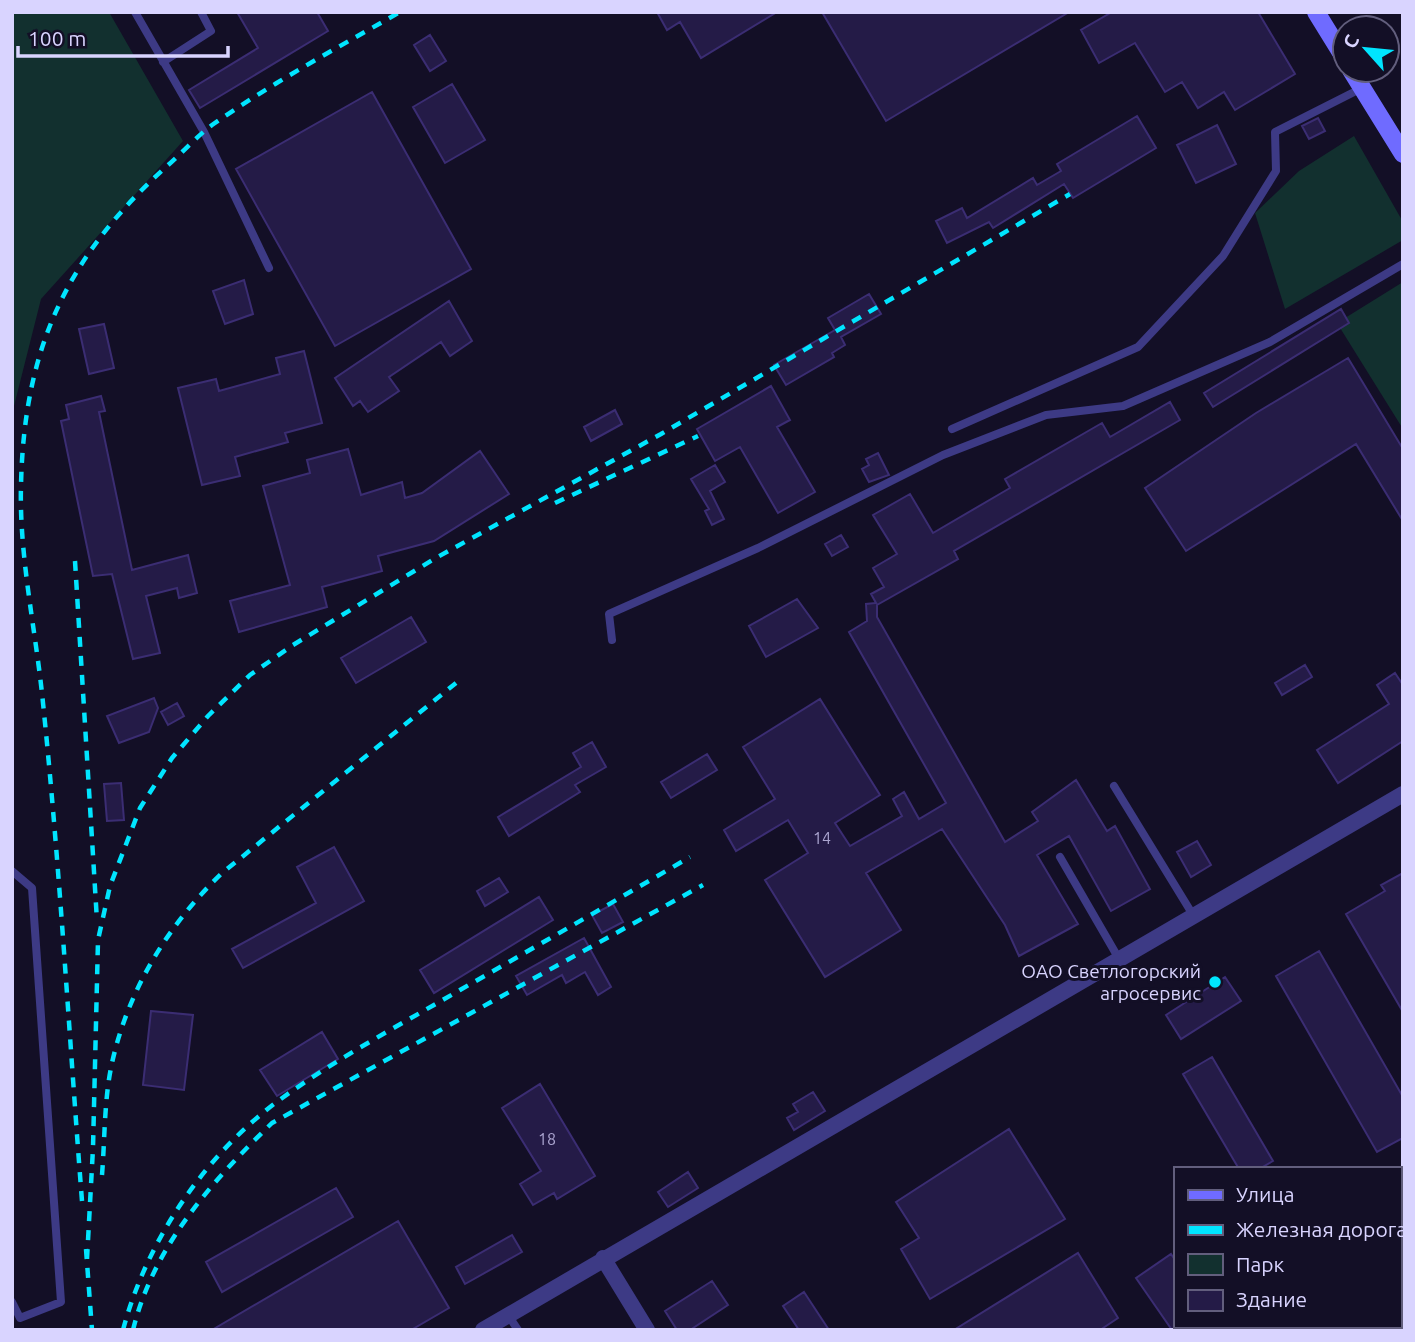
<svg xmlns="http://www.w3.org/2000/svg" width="1415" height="1342" font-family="Ubuntu,sans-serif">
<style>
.green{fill:#12302f}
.building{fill:#241b47;stroke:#3b2d73;stroke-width:2}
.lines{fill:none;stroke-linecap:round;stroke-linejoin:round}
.lane{stroke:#3d3a85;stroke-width:8}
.street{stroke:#3d3a85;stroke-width:16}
.secondary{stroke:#6f6bff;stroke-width:18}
.rail{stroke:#00e5ff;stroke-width:4.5;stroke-dasharray:10 9;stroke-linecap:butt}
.poi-dot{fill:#00e5ff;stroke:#130f26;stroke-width:2.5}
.labels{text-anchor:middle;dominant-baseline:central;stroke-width:6;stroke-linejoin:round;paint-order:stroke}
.number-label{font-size:16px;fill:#aca6d1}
.poi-label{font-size:19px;fill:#d9d4ff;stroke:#130f26;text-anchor:end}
</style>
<rect width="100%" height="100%" fill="#130f26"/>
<!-- green -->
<path class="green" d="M12 12H109L183 141 41 299 12 414Z
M1354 136 1403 222V240L1285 309 1255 213 1299 171Z
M1403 282V429L1337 323Z"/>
<!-- building -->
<path class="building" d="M237 12H317L328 31 200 108 189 90 258 48Z
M657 12H777L701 58 680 22 667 30Z
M822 12H1069L886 121Z
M1112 12H1258L1295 74 1235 110 1224 92 1198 108 1182 82 1165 92 1135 43 1099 63 1081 30Z
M430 35 446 61 430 71 414 45Z
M452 84 485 140 445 163 413 107Z
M372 92 471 269 335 346 236 169Z
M1137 116 1156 148 1073 198 1064 184 993 228 989 222 947 243 936 221 962 208 967 218 1033 178 1037 185 1061 171 1057 164Z
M1318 118 1325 131 1309 139 1302 126Z
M1217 125 1236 164 1196 183 1177 145Z
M244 280 253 314 225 324 213 291Z
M869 294 881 314 841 337 845 345 832 353 834 357 786 385 774 365 835 330 828 318Z
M449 301 472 341 450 356 441 342 389 377 399 391 368 412 360 401 353 406 335 378Z
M1341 309 1349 323 1213 407 1204 393Z
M104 324 114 368 89 374 79 329Z
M304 351 322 423 285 433 288 442 235 457 240 476 202 485 178 388 216 379 219 391 280 374 276 358Z
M1348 358 1403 449V521L1356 444 1186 551 1145 488 1256 413Z
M771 386 790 420 777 427 815 492 778 513 740 447 715 461 697 429Z
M101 396 105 411 99 412 132 570 188 555 197 593 179 598 177 588 146 596 160 653 133 659 112 574 93 576 61 421 69 419 66 405Z
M1170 402 1180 420 954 551 958 559 877 605V617L1005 842 1038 821 1032 812 1076 780 1107 831 1115 826 1150 889 1111 911 1069 836 1037 855 1078 924 1019 956 1005 925 942 829 866 873 901 930 825 977 765 880 808 853 788 820 736 851 724 830 775 799 743 747 820 699 880 795 835 823 850 846 902 816 893 799 904 792 919 819 946 803 849 632 867 621 866 604 876 603 871 594 884 587 873 568 897 554 873 515 910 494 933 533 1010 488 1005 479 1102 423 1110 437Z
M615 410 622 424 591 441 584 427Z
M348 449 361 495 402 482 405 498 422 493 480 451 509 494 434 541 378 556 382 571 322 587 327 607 239 632 230 601 290 585 263 486 310 473 307 460Z
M878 453 889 475 869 482 862 469 869 465 866 459Z
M715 465 725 482 710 491 724 519 712 525 705 511 709 509 691 479Z
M841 535 848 547 832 556 825 544Z
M797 599 818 628 766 657 749 626Z
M411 617 426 642 356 683 341 658Z
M1305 665 1312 677 1282 695 1275 683Z
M1395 673 1403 685V741L1338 783 1317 750 1389 704 1377 685Z
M154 698 158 708 149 732 119 743 107 716Z
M177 703 184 716 168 725 161 712Z
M592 742 606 767 575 785 580 792 509 836 498 817 581 767 573 753Z
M707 754 717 770 671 798 661 782Z
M121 783 124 820 107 821 104 784Z
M1197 841 1211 865 1191 877 1177 852Z
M334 847 364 901 243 968 232 949 316 903 297 867Z
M1403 873V1012L1346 914 1385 891 1381 885Z
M499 878 508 892 485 906 477 891Z
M539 897 553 920 434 993 420 970Z
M613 904 623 922 602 933 592 915Z
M584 938 611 987 598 995 585 972 566 983 562 975 527 995 516 976Z
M1319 951 1403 1097V1138L1377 1152 1276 976Z
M1225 977 1241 1001 1181 1039 1166 1015Z
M151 1011 193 1015 184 1090 143 1085Z
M322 1032 338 1059 277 1096 260 1070Z
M1212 1057 1273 1161 1259 1169H1239L1183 1074Z
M540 1084 595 1176 557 1199 554 1193 533 1205 520 1184 541 1171 502 1108Z
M813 1092 825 1111 794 1130 787 1118 798 1112 793 1104Z
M1009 1129 1065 1219 930 1299 901 1249 919 1238 896 1202Z
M688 1172 698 1188 668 1207 658 1192Z
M336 1188 353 1217 222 1292 206 1262Z
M398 1221 449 1308 411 1330H212Z
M512 1235 522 1252 465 1284 456 1267Z
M1078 1253 1118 1318 1100 1330H954Z
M1171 1254 1175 1260V1330H1172L1136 1278Z
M712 1281 728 1305 690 1330H677L665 1311Z
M804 1292 829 1330H799L783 1306Z"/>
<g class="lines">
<!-- lane -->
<path class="lane" d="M135 12 204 132 269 268
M163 62 211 31 201 12
M952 429 1138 347 1223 256 1276 171 1275 132 1362 88
M612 640 609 614 758 548 943 455 1046 415 1123 406 1270 342 1403 264
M1114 786 1193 915
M1060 857 1119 959
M12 871 32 888 61 1302 20 1318 12 1302
M508 1315 518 1330"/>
<!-- street -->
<path class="street" d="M603 1258 647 1330
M483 1330 1403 794"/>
<!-- secondary -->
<path class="secondary" d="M1316 12 1345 59
M1351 70 1403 154"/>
<!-- rail -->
<path class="rail" d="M555 503 698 436
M75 561 97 921
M102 1175C105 1138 104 1099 112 1063 128 990 168 925 221 874L456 683
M82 1201C69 1035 60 868 43 703 36 631 19 557 21 485 24 349 66 257 167 166 182 153 196 137 212 125 272 83 337 48 400 12
M86 1249 92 1330
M87 1259 93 1148 98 940 110 886 140 808 172 758 208 716 250 675 293 645 434 559 661 434 1070 194
M123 1330C146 1243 202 1159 274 1104 332 1061 398 1026 460 990 537 946 613 902 690 857
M133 1330C153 1247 212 1181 272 1123L703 885"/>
</g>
<!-- markers -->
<circle class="poi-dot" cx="1215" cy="982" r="7"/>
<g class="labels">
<!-- number labels -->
<g class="number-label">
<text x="822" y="838">14</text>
<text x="547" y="1139">18</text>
</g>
<!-- poi labels -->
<g class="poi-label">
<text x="1201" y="971">ОАО Светлогорский<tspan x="1201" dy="22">агросервис</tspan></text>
</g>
</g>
<!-- border -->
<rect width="1415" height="1342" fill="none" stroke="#d9d4ff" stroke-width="28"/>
<!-- legend -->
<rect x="1174" y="1167" width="228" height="161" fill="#130f26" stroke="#625e7d" stroke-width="2"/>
<rect x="1188" y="1190" width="35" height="10" fill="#6f6bff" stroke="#625e7d" stroke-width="2"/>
<text x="1236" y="1202" font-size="21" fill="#d9d4ff">Улица</text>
<rect x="1188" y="1225" width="35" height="10" fill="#00e5ff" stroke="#625e7d" stroke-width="2"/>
<text x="1236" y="1237" font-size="21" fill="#d9d4ff">Железная дорога</text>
<rect x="1188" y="1254" width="35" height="21" fill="#12302f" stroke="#625e7d" stroke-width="2"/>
<text x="1236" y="1272" font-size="21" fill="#d9d4ff">Парк</text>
<rect x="1188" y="1290" width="35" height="21" fill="#241b47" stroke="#625e7d" stroke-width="2"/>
<text x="1236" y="1307" font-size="21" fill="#d9d4ff">Здание</text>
<!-- north arrow -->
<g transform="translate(1366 49) rotate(297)"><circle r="33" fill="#130f26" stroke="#625e7d" stroke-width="2"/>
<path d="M0-5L12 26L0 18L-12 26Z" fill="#00e5ff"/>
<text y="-10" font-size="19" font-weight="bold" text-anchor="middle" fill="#d9d4ff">С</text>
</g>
<!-- scale -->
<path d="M18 46v10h210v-10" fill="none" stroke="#d9d4ff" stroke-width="3.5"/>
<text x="28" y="46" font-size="21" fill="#d9d4ff" stroke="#130f26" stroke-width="5" paint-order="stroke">100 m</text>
</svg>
